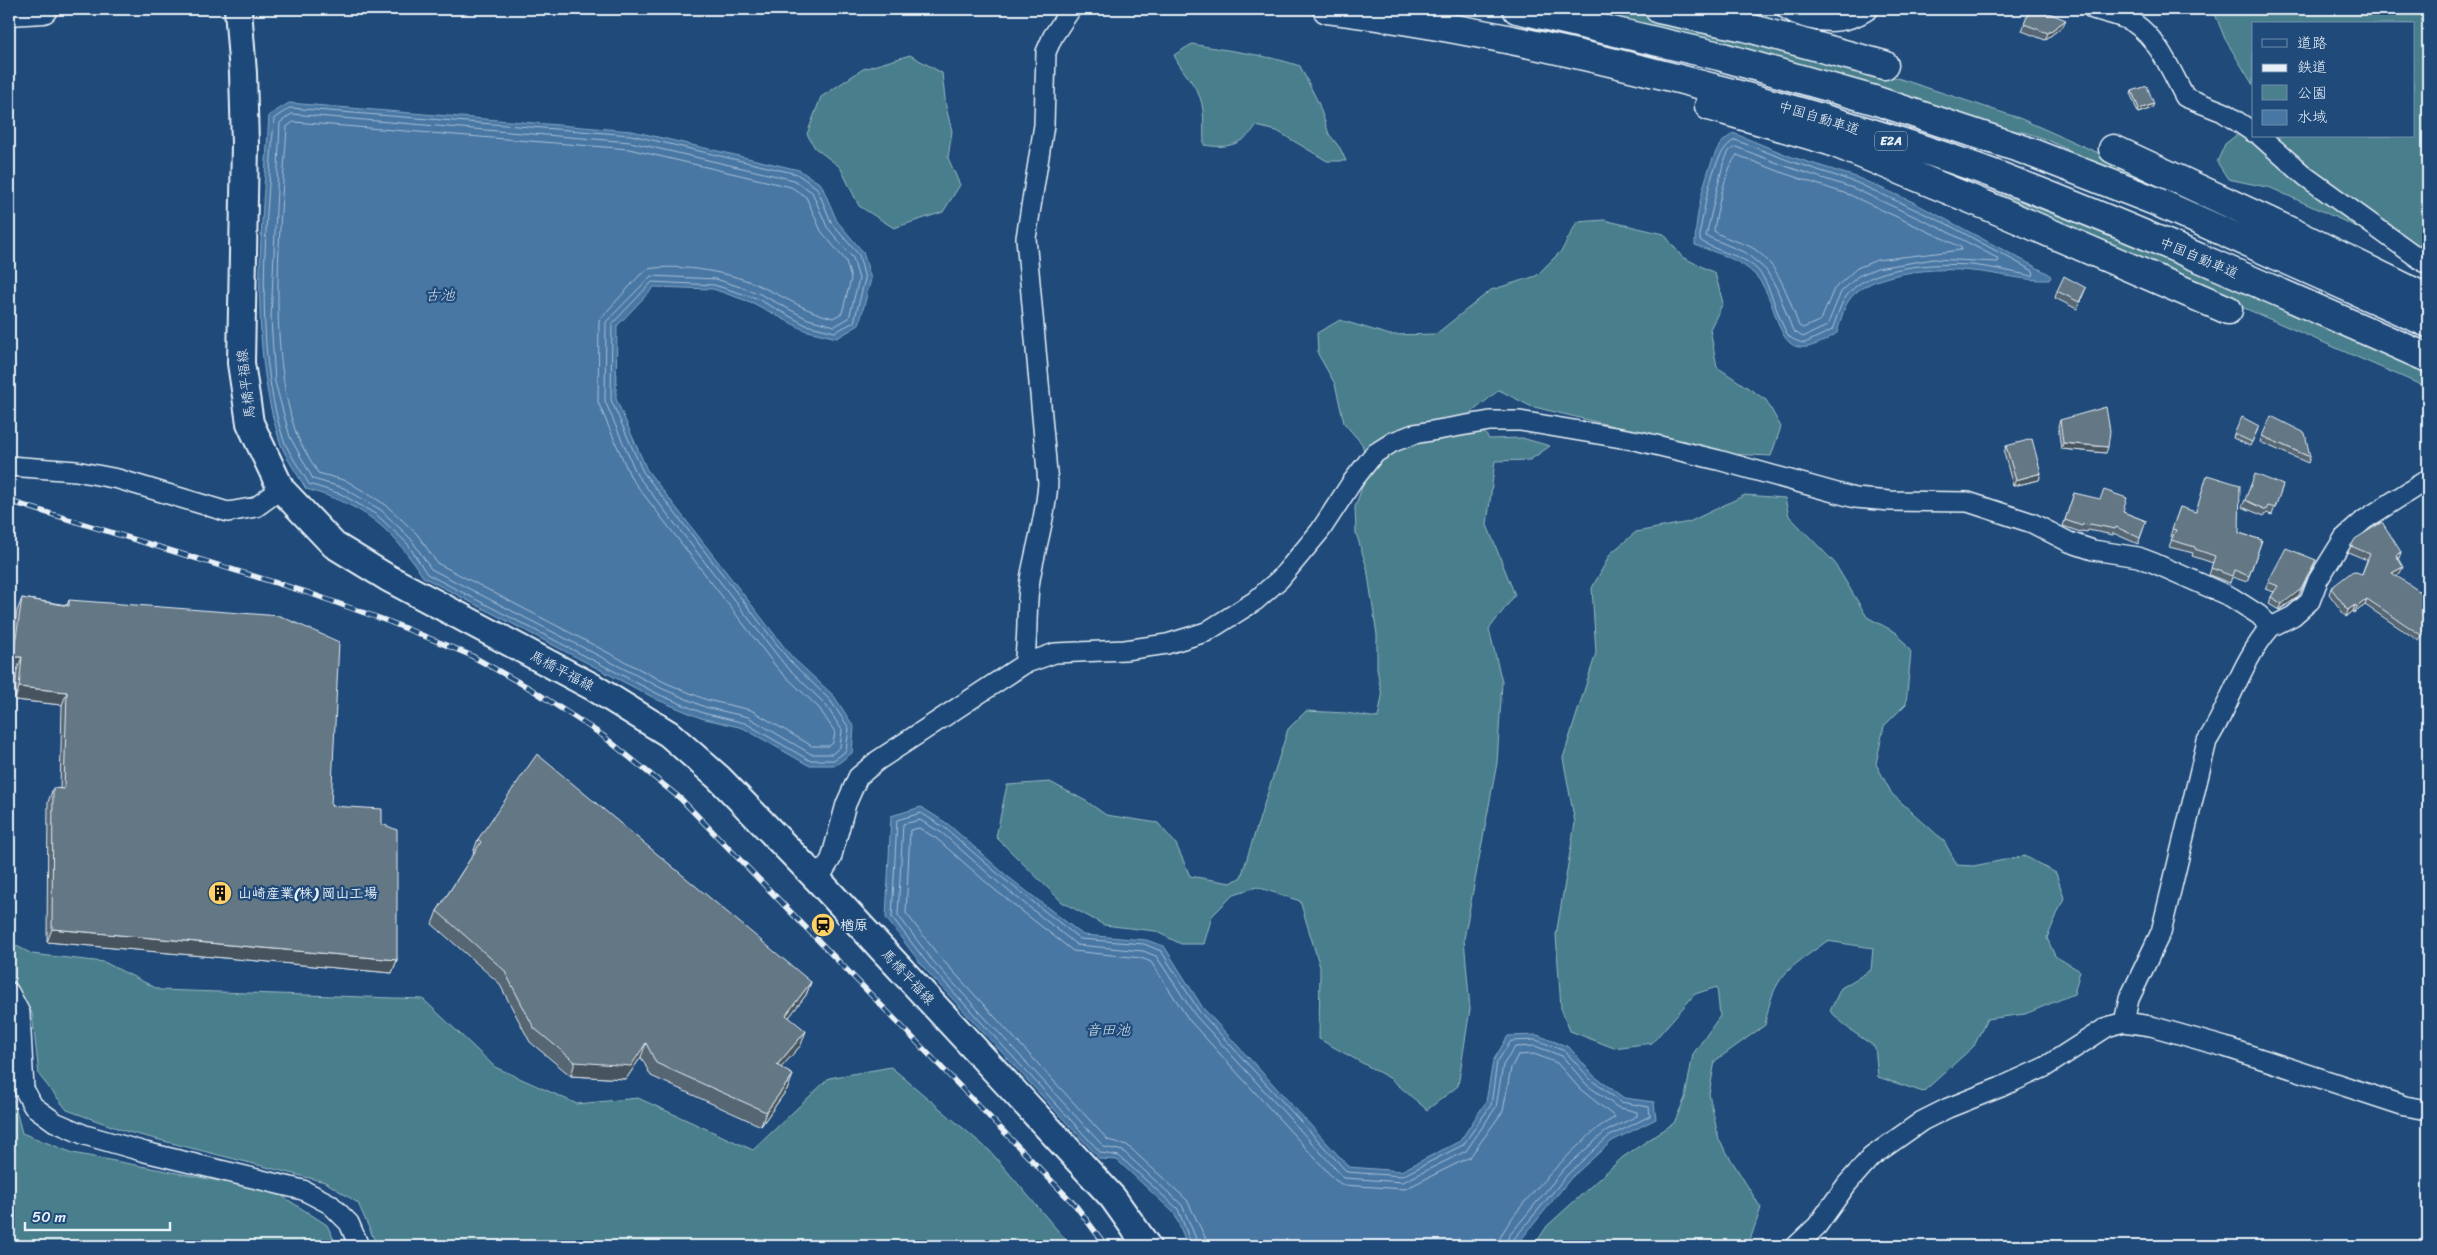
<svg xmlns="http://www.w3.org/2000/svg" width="2437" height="1255" font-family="Sriracha,'Klee One',sans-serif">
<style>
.green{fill:#4a7f8c;stroke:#99b8c2}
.water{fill:#4877a4;stroke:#88a8c6}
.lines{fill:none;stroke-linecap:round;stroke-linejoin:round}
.shore{stroke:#a8c0d6;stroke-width:1}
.street-casing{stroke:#e8f1f8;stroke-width:22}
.secondary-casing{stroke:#e8f1f8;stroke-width:30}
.highway-casing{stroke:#e8f1f8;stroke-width:31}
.street{stroke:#1f4a7a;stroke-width:19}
.secondary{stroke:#1f4a7a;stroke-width:26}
.highway{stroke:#1f4a7a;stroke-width:28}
.rail-casing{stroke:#e8f1f8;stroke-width:5.5}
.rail{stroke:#1f4a7a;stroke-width:4;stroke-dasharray:11;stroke-linecap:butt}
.wall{fill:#566672;stroke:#e8f1f8}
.shaded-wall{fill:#46535d;stroke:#e8f1f8}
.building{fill:#647785;stroke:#e8f1f8}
.labels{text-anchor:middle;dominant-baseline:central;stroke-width:4.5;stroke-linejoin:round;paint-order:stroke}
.shield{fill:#1f4a7a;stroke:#acbfd2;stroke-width:1}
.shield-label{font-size:12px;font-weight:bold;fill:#e8f1f8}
.street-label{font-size:14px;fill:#e8f1f8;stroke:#1f4a7a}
.poi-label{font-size:14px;font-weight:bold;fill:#e8f1f8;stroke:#1f4a7a;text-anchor:start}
.water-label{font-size:15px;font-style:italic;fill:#d0dfeb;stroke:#1f4a7a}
</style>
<rect width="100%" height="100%" fill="#1f4a7a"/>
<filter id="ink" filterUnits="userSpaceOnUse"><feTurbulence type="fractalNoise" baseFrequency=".02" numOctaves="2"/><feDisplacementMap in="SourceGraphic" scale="10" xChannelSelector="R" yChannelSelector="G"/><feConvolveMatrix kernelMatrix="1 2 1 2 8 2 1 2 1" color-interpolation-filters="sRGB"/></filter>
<g filter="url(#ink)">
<!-- green -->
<path class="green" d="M1585 9 1639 10 1706 24 1855 64 2019 118 2199 197 2193 206C2161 192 2129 179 2098 165 2067 151 2040 131 2005 130L1877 88Z
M2213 9H2428V247L2370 233 2271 188 2228 179 2217 162 2225 144 2253 122V136H2413V24H2253V85L2225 39Z
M1192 44C1228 51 1265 54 1300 66L1318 102 1329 134 1340 148 1346 161H1327L1277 131 1256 126C1243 145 1226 149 1204 145 1203 128 1206 106 1197 91 1190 78 1181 70 1174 55Z
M910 55 942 73 946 107 952 131 948 158 960 185 943 212 894 228 859 206 840 167 815 148 807 134 821 97 863 69Z
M1899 158C2079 219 2254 295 2428 373V388Z
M1604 220 1664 234 1682 257 1715 273 1723 303 1710 329 1717 367 1766 400 1781 427 1771 456 1729 454 1530 406 1499 390 1471 413 1489 439 1522 438 1550 446 1530 460 1495 461 1487 525 1515 595 1489 629 1502 682 1497 763 1464 939 1470 1009 1458 1086 1427 1110 1391 1079 1319 1039 1320 967 1300 901 1257 887 1234 894 1212 916 1204 944H1181L1155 931 1104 925 1062 902 996 837 1007 785 1050 782 1086 801 1106 815 1158 823 1176 844 1190 876 1231 883 1241 877 1288 729 1306 711 1346 713 1378 718 1382 696 1377 669V635L1367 568 1356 533 1355 507 1369 468 1362 444 1344 423 1335 384 1318 354 1317 333 1340 320 1390 335 1436 334 1491 290 1536 276 1562 250 1577 222Z
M1745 495 1785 498 1789 516 1834 562 1867 617 1897 633 1911 652 1906 704 1884 726 1876 764 1892 794 1944 841 1957 865 1973 866 2025 856 2056 873 2064 898 2047 938 2055 956 2080 971 2074 994 2025 1014 1987 1019 1974 1046 1923 1092 1878 1077 1875 1047 1849 1029 1830 1011 1841 988 1871 970 1873 948 1827 941C1787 971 1774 973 1765 1025L1715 1061 1709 1094 1719 1140 1761 1208 1749 1243 1745 1246H1534L1547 1226 1623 1157 1674 1123 1685 1098 1693 1054 1720 1016 1717 987 1695 994 1652 1043 1614 1048 1570 1031 1561 1008 1556 935 1575 823 1563 758 1596 653 1592 588 1611 553 1636 532 1689 522Z
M9 942 32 954 104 962 160 990 423 999 495 1067 577 1104 638 1098 753 1150 829 1078 891 1067 990 1151 1071 1246H377L358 1203 325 1182 128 1132 67 1110 39 1075 32 1013 9 977Z
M9 1020 14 1031 11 1091 22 1133 73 1153 276 1192 327 1225 337 1246H9Z"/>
<!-- water -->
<path class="water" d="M289 103 632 131 799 170 821 184 837 221 863 252 871 279 859 325 837 338 804 330 753 303 713 289 654 287 617 326 616 399 647 470 792 657 834 696 854 727 852 753 836 765H808L743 728 701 718 658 700 423 577C390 526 365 506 306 489 297 473 284 456 279 439 247 338 263 220 269 115Z
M1733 133 1792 157 1856 177 1911 201 2049 274 2051 277 2049 280C2023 281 1998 273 1972 271 1940 267 1869 271 1849 300 1843 309 1840 323 1837 333 1771 377 1785 309 1756 276 1741 259 1716 253 1695 245 1695 217 1705 171 1719 146 1722 141 1729 137 1733 133Z
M921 807 948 824 1007 876 1083 935 1146 940 1164 946 1203 1008 1349 1167 1401 1171 1460 1141 1486 1102 1493 1061 1508 1036 1537 1035 1569 1047 1594 1076 1624 1098 1654 1102 1656 1119 1612 1141 1571 1178 1516 1246H1188L1174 1213 1117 1160 1100 1159 924 968 886 918 891 816Z"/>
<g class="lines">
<!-- shore -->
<path class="shore" d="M290 108 631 135 797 174 817 188 832 224 859 255 865 279 854 322 835 332 806 325 756 298 714 285 652 282 612 324 611 400 643 472 789 660 830 700 849 728 846 751 834 760H809L745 723 703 713 660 695 427 574 407 543 377 515 341 494 309 484C301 470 289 454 283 438 252 342 267 219 274 119Z
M292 114 630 142 794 180 812 192 827 227 853 258 859 279 849 318 835 326 808 319 758 293 716 279 651 276 606 322 605 401 637 475 784 664 825 704 842 730 840 747 832 754H811L748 717 705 707 663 689 431 569 411 539 381 510 344 488 313 479 290 437 275 382 271 319 280 123Z
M294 122 629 149 791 187 806 197 821 231 846 261 851 279 842 313 833 318C807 312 787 298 762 287 735 273 679 263 648 269L640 275 599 320 598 402 631 478 778 669 819 708 835 732 833 743 829 746H812L751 710 707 700 666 683 437 563 417 534 386 505 347 481 318 473C311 460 301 446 296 433 266 344 281 220 287 127Z
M1735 140 1790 161 1855 182 1947 224 2033 271 2034 274 2032 276C2012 272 1991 267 1971 265 1936 263 1866 265 1845 298 1839 307 1836 320 1832 330L1805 343C1800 343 1791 339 1788 335 1779 322 1773 294 1763 277 1749 254 1720 255 1700 240V231C1705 207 1712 150 1735 140Z
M1736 147 1788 167 1853 188 1944 230 1997 258 1998 262 1934 259 1877 268 1858 276 1841 292 1827 326 1803 337 1793 331 1777 289 1766 270 1746 253 1706 236 1723 164 1729 151Z
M1737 155 1786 174 1850 195 1961 247V250L1877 260 1857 268 1834 289 1821 320 1803 328 1799 326C1788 297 1779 263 1751 247 1739 241 1725 239 1714 231 1716 215 1726 166 1737 155Z
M1192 1246 1178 1209 1119 1156 1101 1153 928 964 892 917 897 820 921 813 945 828 1004 879 1080 939 1144 944 1161 951 1199 1011 1347 1172 1402 1176 1463 1145 1491 1105 1497 1062 1511 1041 1536 1040 1565 1051 1591 1080 1621 1102 1649 1107 1650 1116 1608 1137 1568 1174 1514 1239 1512 1246
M1199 1246 1182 1205 1123 1151 1104 1147 932 960 898 915 903 824 920 820 942 833 1000 884 1077 945 1143 951 1156 956 1195 1015 1344 1178 1403 1182 1466 1151 1496 1107 1503 1065 1515 1047 1535 1046 1562 1056 1587 1085 1617 1107 1637 1112V1116L1605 1132 1564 1169 1509 1236 1505 1246
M1206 1246 1205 1237 1187 1200 1127 1145 1108 1140 938 955 906 913 910 830 919 828 937 839 995 890 1073 951 1141 958 1151 962 1189 1020 1335 1180 1343 1185 1405 1189 1470 1157 1503 1111 1511 1068 1518 1055 1534 1054 1557 1063 1580 1089 1615 1117C1610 1121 1604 1123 1599 1127 1577 1145 1499 1221 1498 1246"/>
<!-- street casing -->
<g class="street-casing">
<path id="street" d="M1786 9C1811 25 1845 26 1869 9
M2093 9C2106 13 2123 16 2134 23 2159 40 2171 71 2185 97L2223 112 2253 132
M2260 136 2305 176 2428 265
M9 466 76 471 118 479 228 512 256 507 281 489
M2271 627 2293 616 2310 601 2318 580 2344 538 2364 520 2428 479
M1024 664C1029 634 1025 604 1031 574 1037 543 1046 515 1048 483L1026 238 1044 125 1046 52 1053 36 1071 9
M818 880 831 859 846 804 858 777 877 761 1024 664 1055 653 1125 650 1167 644 1206 632 1255 601 1280 579 1320 531 1352 482 1374 454 1393 442 1414 434 1490 421H1520L1639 441 1718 460 1855 498 1890 501 1968 502 2032 523 2069 542 2093 550 2138 557 2154 563 2231 597 2259 615 2271 627C2241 661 2231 704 2207 741L2161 932 2129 999 2124 1022 2107 1027 2045 1067 2001 1087 1948 1108 1922 1121 1871 1157 1847 1184 1817 1226 1796 1246
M9 992 20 1013 24 1089 33 1106 55 1122 85 1135 145 1152 303 1190 330 1204 349 1223 359 1246
M2124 1022 2151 1026 2225 1047 2405 1106 2428 1110"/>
</g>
<!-- secondary casing -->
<g class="secondary-casing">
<path id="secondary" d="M238 9 243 73 245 144 241 363 250 423 281 489 334 545 388 578 593 687 669 734 719 778 818 880 1113 1198 1147 1246"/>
</g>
<!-- highway casing -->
<g class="highway-casing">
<path id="highway" d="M1327 9C1464 26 1599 57 1732 93 1821 117 1912 143 1999 176 2144 232 2286 295 2428 358
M1517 9 1719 56 1874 100 2022 149 2155 201 2428 323
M1659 9 1745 27 1884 65
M9 11 43 9
M1709 106 1830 141 1990 207 2228 310
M2113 149 2300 236 2428 299"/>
</g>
<!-- street -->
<use href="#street" class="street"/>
<!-- secondary -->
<use href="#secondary" class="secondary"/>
<!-- highway -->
<use href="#highway" class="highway"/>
<!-- rail casing -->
<g class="rail-casing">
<path id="rail" d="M9 501 309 593 390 622 470 655 531 689 602 735 681 799 1076 1206 1106 1246"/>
</g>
<!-- rail -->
<use href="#rail" class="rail"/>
</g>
<!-- wall -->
<path class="wall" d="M2030 9 2063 26 2045 40 2022 31Z
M2132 91 2152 108 2138 113 2131 95Z
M2086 288 2077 309 2055 298 2057 291Z
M2060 420 2106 453 2061 449 2058 426Z
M2258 429 2250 446 2233 438 2234 434Z
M2262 436 2310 457 2308 463 2260 442Z
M2006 446 2041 473 2039 480 2013 486 2004 453Z
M2283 485 2272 515 2266 513 2264 516 2242 507 2245 500Z
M2074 493 2146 521 2138 544 2113 533V535L2088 530 2087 532 2081 531 2080 532 2063 526Z
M2180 507 2239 533 2262 540 2247 582 2232 577 2230 583 2209 575 2213 563 2192 556 2193 553 2169 547 2173 536H2170Z
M2351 546 2401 552 2398 559 2400 573 2396 576 2428 626 2419 641 2365 605 2354 613 2353 611 2346 617 2329 594 2331 588 2362 574 2367 560 2348 552Z
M2316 560 2313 566 2298 597 2279 610 2269 604 2271 597 2274 592 2265 589 2268 582Z
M22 598 67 605 69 600 331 806 382 824 397 960 392 973 47 942 48 802 53 788 60 789 62 705 15 700 17 670H9V665L17 611Z
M478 839 811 982 806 995 789 1017 801 1045 781 1067 788 1088 761 1126 651 1076 641 1057 626 1079 571 1076 530 1042 499 983 432 924 437 911 474 853H473Z"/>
<!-- shaded-wall -->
<path class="shaded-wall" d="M2066 20 2063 26 2045 40 2048 33Z
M2154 104 2152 108 2138 113 2139 109Z
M2063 443 2108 447 2106 453 2061 449Z
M2041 473 2039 480 2013 486 2016 480Z
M2401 552 2399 558 2393 562 2396 555Z
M2316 560 2313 566 2298 597 2279 610 2282 604Z
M2403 567 2400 573 2390 580 2392 573Z
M2367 599 2365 605 2354 613 2357 607Z
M2355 605 2353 611 2346 617 2348 610Z
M2428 623V626L2419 641 2421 635Z
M13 657H22L17 670H9V668Z
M19 687 67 692 62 705 15 700Z
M52 929 397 960 392 973 47 942Z
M811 982 806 995 781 1028 786 1015Z
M806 1031 801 1045 772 1078 777 1065Z
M646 1043 641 1057 626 1079 571 1076 575 1062Z
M793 1075 788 1088 761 1126 766 1112Z"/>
<!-- building -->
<path class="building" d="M2030 9H2039L2066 20 2048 33 2024 24Z
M2147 86 2154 104 2139 109 2132 91Z
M2064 276 2086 288 2079 302 2057 291Z
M2106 407 2110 431 2108 447 2063 443 2060 420Z
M2271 416 2305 433 2310 457 2262 436Z
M2242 417 2259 426 2252 442 2234 434Z
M2032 439 2041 473 2016 480 2006 446Z
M2255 474 2283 485 2275 508 2268 506 2266 510 2245 500Z
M2207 475 2240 485 2239 533 2262 540 2249 576 2234 570 2232 576 2211 568 2215 556 2195 549V547L2171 540 2176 530 2172 529 2180 507 2196 512Z
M2104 490 2127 498 2123 512 2146 521 2140 538 2116 527 2115 529 2090 524 2089 526 2083 524 2082 526 2065 520 2074 493 2100 499Z
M2382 522 2401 552 2396 555 2403 567 2392 573 2428 597V623L2421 635 2367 599 2357 607 2355 605 2348 610 2331 588 2353 571 2362 574 2370 554 2351 546 2355 539Z
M2286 548 2316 560 2300 590 2282 604 2271 597 2278 586 2268 582Z
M22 598 69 606V600L280 616 339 642 331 806 382 809V824L397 830V960L52 929 53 788 64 789 67 692 19 687 22 657H13Z
M537 754 811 982 786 1015 806 1031 777 1065 793 1075 766 1112 656 1063 646 1043 631 1066 575 1062 534 1028 504 970 437 911 481 842 478 839Z"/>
</g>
<!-- icons -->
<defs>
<g id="building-disc" transform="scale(1.25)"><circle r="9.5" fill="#ffd166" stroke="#1f4a7a"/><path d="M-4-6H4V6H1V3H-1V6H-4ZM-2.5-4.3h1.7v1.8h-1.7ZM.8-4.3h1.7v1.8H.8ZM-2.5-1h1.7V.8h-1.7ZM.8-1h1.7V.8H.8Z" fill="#111"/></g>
<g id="station-disc" transform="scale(1.25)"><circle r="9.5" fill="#ffd166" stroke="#1f4a7a"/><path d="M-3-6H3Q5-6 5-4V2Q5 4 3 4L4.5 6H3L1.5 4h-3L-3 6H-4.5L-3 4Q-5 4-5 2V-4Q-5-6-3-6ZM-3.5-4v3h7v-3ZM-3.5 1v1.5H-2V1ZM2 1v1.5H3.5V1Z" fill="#111"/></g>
</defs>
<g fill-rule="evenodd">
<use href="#building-disc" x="220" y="893"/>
<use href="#station-disc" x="823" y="925"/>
</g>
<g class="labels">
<!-- shield labels -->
<rect class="shield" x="1875" y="131.5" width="32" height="19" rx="4"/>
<g class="shield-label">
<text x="1891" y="141">E2A</text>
</g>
<!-- street labels -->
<g class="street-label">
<text transform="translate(1819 118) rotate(17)">中国自動車道</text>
<text transform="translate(2199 258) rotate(23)">中国自動車道</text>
<text transform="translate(246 384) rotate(-97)">馬橋平福線</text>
<text transform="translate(562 671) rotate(28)">馬橋平福線</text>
<text transform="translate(908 977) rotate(47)">馬橋平福線</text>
</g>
<!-- poi labels -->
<g class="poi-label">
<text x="238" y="893">山崎産業(株) 岡山工場</text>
<text x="840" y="925">楢原</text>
</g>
<!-- water labels -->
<g class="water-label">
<text x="440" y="295">古池</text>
<text x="1108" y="1030">音田池</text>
</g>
</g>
<!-- margin -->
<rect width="2437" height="1255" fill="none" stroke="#1f4a7a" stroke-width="30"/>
<rect x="15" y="15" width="2407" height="1225" fill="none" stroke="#e8f1f8" stroke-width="2" filter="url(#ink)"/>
<!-- legend -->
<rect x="2252" y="22" width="162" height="115" fill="#1f4a7a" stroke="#6f8dac"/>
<rect x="2262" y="39" width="25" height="8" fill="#1f4a7a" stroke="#6f8dac"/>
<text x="2297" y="48" font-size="15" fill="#e8f1f8">道路</text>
<rect x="2262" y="64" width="25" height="8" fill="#e8f1f8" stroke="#6f8dac"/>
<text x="2297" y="72" font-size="15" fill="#e8f1f8">鉄道</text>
<rect x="2262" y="85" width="25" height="15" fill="#4a7f8c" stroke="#6f8dac"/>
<text x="2297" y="98" font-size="15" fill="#e8f1f8">公園</text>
<rect x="2262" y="110" width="25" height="15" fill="#4877a4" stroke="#6f8dac"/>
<text x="2297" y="122" font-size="15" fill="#e8f1f8">水域</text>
<!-- scale -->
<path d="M25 1222v8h145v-8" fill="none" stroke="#e8f1f8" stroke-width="2.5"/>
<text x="32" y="1222" font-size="15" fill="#e8f1f8" stroke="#1f4a7a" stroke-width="4" paint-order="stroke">50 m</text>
</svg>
